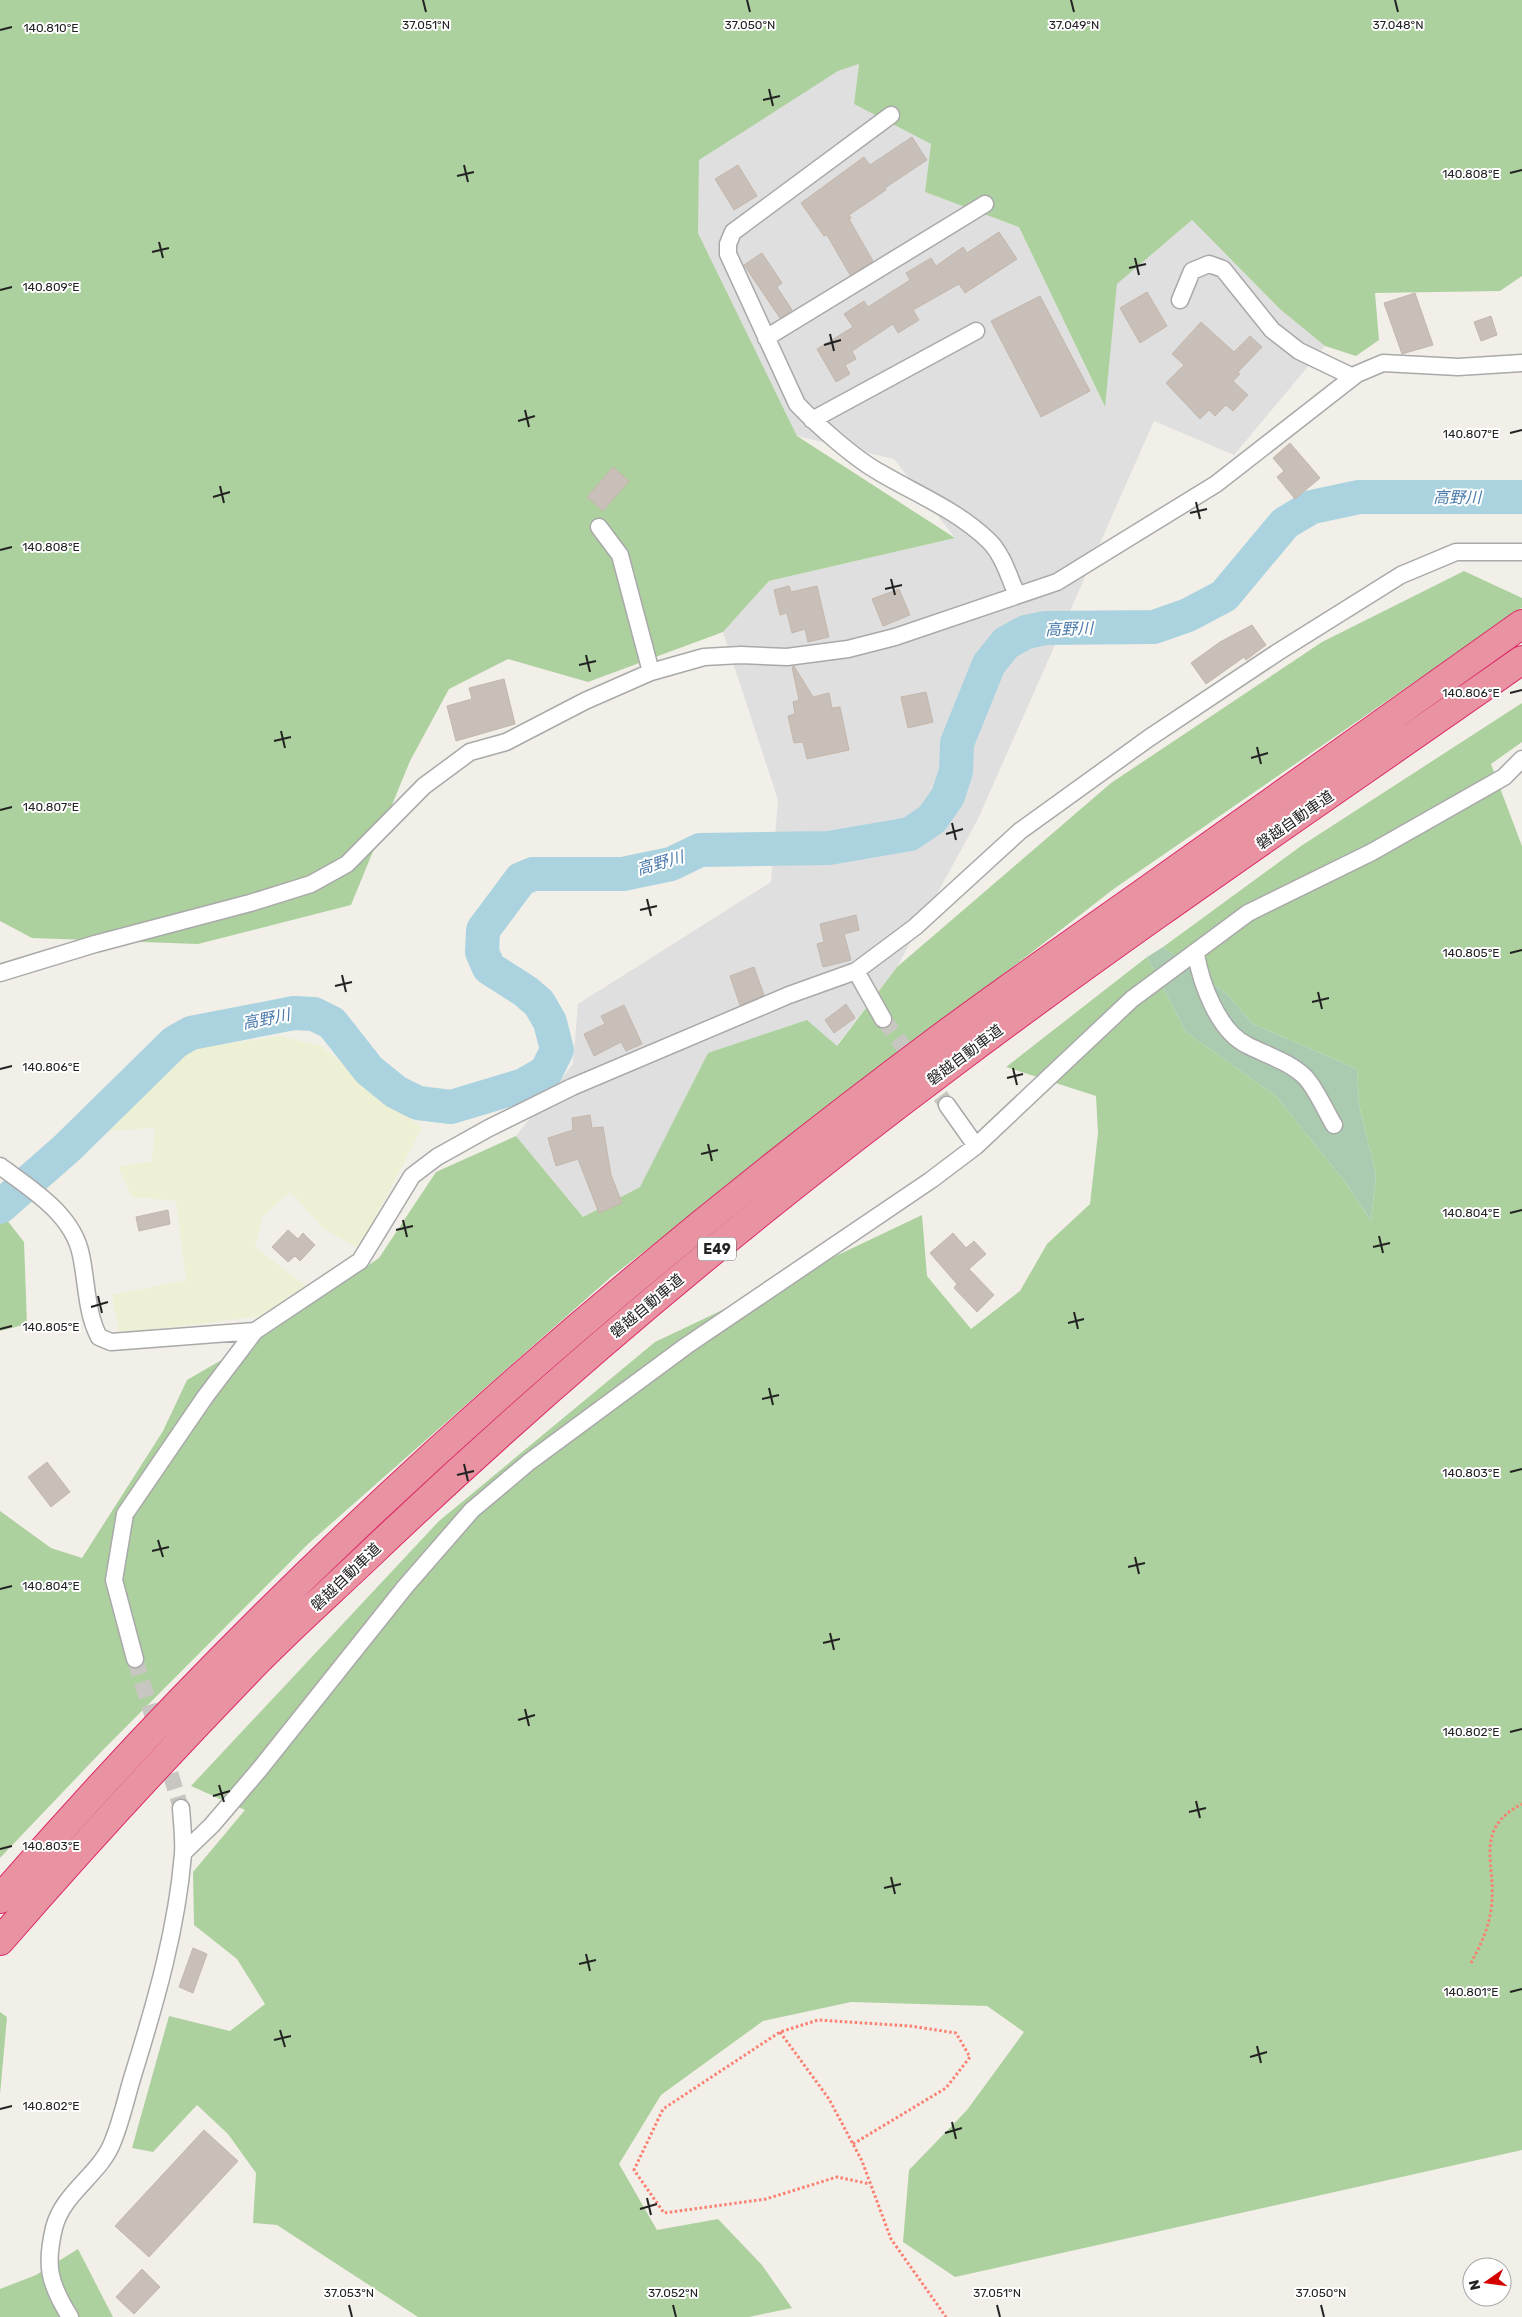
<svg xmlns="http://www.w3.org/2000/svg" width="1522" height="2317" font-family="Rubik,'Noto Sans JP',sans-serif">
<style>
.residential{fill:#e0dfdf}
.farmland{fill:#eef0d5}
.forest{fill:#add19e}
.cemetery{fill:#aacbaf}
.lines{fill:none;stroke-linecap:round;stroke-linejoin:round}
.river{stroke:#aad3df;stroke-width:34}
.building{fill:#c7bfb8;stroke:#c4b6ab}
.street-tunnel{stroke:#c8c6c1;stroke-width:16;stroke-dasharray:16 8;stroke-linecap:butt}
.street-casing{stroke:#a9a9a9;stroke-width:19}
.highway-casing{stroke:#dc2a67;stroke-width:30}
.path{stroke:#fa8072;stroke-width:3;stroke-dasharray:2.5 2.5;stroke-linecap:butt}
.street{stroke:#fff;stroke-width:16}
.highway{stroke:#e892a2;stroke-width:28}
.ticks{fill:none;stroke:#222;stroke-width:2}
.labels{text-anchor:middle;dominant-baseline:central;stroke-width:4;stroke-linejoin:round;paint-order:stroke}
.shield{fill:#fff;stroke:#646464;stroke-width:1}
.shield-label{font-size:14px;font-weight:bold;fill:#222}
.street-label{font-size:15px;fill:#222;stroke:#fff}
.water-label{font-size:16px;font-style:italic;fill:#4a7aab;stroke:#fff}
.ticks-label{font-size:12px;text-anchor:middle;fill:#222;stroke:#fff;stroke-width:4;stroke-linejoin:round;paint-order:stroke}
</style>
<rect width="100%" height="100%" fill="#f2efe9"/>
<!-- residential -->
<path class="residential" d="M859 64 854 104 931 144 925 192 1019 227 1104 406 1117 284 1192 220 1281 310 1325 346 1234 455 1154 421 978 819 897 967 836 1046 640 1187 583 1217 516 1136 573 1064 578 1004 771 882 778 800 723 632 769 581 955 538 894 459 797 436 698 233V160L838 71Z"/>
<!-- farmland -->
<path class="farmland" d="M281 1036 321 1046 422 1128 359 1249 324 1229 290 1192 262 1217 255 1247 306 1286 261 1316 119 1334 112 1295 186 1280 176 1201 132 1197 118 1167 152 1161 155 1128 106 1131 177 1051Z"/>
<!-- forest -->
<path class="forest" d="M0 0H1522V276L1500 291 1375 293 1379 340 1356 356 1325 346 1281 310 1192 220 1117 284 1105 407 1019 227 925 192 931 144 854 104 859 64 838 71 699 160 698 233 797 436 955 538 769 581 723 632 588 682 508 659 449 689 410 761 351 905 198 944 32 938 0 921Z
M1464 571 1522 598V608L1115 888 611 1277 308 1544 102 1751 0 1858V1511L51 1548 82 1558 163 1431 187 1380 275 1329 379 1258 436 1172 516 1136 583 1217 640 1187 708 1053 807 1020 837 1046 897 967 1111 783 1322 642Z
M1522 703V742L1491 764 1522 846V2150L955 2277 903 2242 909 2170 967 2110 1024 2032 987 2006 851 2002 763 2021 661 2095 619 2164 657 2230 718 2219 762 2265 792 2308 749 2317H418L277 2225 253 2223 256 2173 228 2134 197 2105 153 2152 132 2148 169 2016 230 2031 265 2004 237 1959 194 1925 193 1872 245 1810 191 1786 439 1521 655 1342 922 1215 927 1276 971 1329 1020 1291 1047 1244 1090 1204 1098 1133 1096 1096 1006 1067 1147 957 1186 1032 1276 1096 1345 1182 1371 1221 1376 1175 1359 1105 1357 1069 1253 1024 1227 994 1163 947 1301 846Z
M0 1211 24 1242 27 1324 0 1331Z
M0 2012 7 2017 0 2095Z
M78 2249 113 2317H0V2289L36 2275Z"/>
<!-- cemetery -->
<path class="cemetery" d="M1163 947 1227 994 1253 1024 1357 1069 1359 1105 1376 1175 1371 1221 1345 1182 1276 1096 1186 1032 1147 957Z"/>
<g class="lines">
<!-- river -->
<path class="river" d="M0 1207 67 1148 175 1042 191 1033 294 1013 314 1014 332 1023 369 1070 396 1092 418 1103 451 1107 524 1085 546 1072 557 1050 550 1022 539 1003 525 991 489 968 482 952 483 930 521 879 533 874H623L671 864 700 850 829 848 910 834 932 819 948 796 956 771 957 743 989 664 1006 643 1026 632 1046 628 1154 627 1188 615 1224 596 1285 523 1312 507 1359 497H1522"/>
</g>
<!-- building -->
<path class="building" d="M912 137 927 160 885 188 886 190 849 215 851 218 849 219 873 261 850 275 827 235 824 236 801 203 864 157 870 165Z
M738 165 757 196 734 210 715 179Z
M999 232 1017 259 965 293 959 284 913 310 919 320 898 333 893 324 852 351 856 359 845 365 850 374 836 382 817 349 853 327 844 314 864 301 868 307 910 280 906 273 931 258 936 266 963 247 967 253Z
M762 253 782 283 777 287 792 310 780 318 744 265Z
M1147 292 1167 326 1140 343 1120 308Z
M1415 293 1433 345 1402 354 1384 303Z
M1040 296 1090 391 1041 417 991 321Z
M1491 316 1497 335 1481 341 1474 322Z
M1201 322 1234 352 1250 336 1262 347 1238 372 1240 374 1233 381 1248 395 1233 411 1226 405 1215 416 1209 410 1200 419 1166 383 1184 365 1172 354Z
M1290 443 1320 478 1295 499 1277 477 1284 471 1273 458Z
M613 467 629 481 603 511 587 497Z
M789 586 791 592 817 586 829 637 808 642 805 629 792 633 787 613 780 615 774 590Z
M899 589 910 615 883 626 872 599Z
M1252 625 1266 645 1246 660 1244 657 1206 684 1191 663 1220 642Z
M794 666 813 697 829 693 832 708 840 707 849 750 807 759 803 742 794 743 788 716 795 714 793 702 799 700 792 667Z
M504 679 515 724 456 741 447 706 472 699 469 688Z
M926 692 933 722 908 728 901 697Z
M856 915 859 930 844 934 851 960 823 967 817 944 824 942 820 924Z
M754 967 764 995 740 1005 730 976Z
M846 1004 855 1018 834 1033 825 1020Z
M624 1005 642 1044 626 1051 621 1042 594 1056 584 1034 605 1024 601 1016Z
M590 1115 592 1128 603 1127 611 1175 622 1203 599 1213 578 1159 556 1166 548 1138 573 1130 572 1118Z
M168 1210 170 1224 139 1231 136 1217Z
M288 1230 298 1239 303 1233 315 1245 300 1261 295 1256 288 1262 272 1247Z
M953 1233 966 1248 974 1241 986 1254 969 1269 994 1295 977 1312 954 1288 957 1284 930 1253Z
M47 1462 70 1492 51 1507 28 1477Z
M193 1948 207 1954 193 1993 179 1987Z
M204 2130 238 2161 149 2257 115 2226Z
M142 2269 160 2287 134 2314 116 2297Z"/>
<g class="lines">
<!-- street-tunnel -->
<path class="street-tunnel" d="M883 1019 947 1105
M135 1659 181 1808"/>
<!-- street casing -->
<g class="street-casing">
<path id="street" d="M891 115 733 232 728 244V254L797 404C817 425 854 458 879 472 916 494 957 510 989 541 1003 555 1009 577 1017 595
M1180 300 1192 271 1209 264 1223 269 1272 330 1299 351 1353 377
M766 338 985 204
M812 420 976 331
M599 527 620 555 651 672
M1196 954C1201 983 1218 1031 1247 1045 1266 1055 1288 1061 1304 1076 1315 1086 1326 1112 1334 1125
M856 971 883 1019
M0 973 95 944 250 903 311 884 347 864 424 786 470 752 506 742 585 701 651 672 704 657 741 655 787 657 848 649 895 637 1057 582 1216 484 1357 374 1383 363 1458 367 1522 363
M947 1105 976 1146 1132 999 1248 913 1372 852 1504 777 1522 759
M0 1166C31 1189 73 1214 81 1255 87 1283 86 1312 99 1337L111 1342 255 1331
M135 1659 114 1580 125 1514 205 1397 255 1331 360 1261 412 1176 437 1157 489 1128 572 1087 789 995 856 971 915 927 1020 831 1149 738 1278 652 1401 575 1456 552H1522
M183 1853 212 1825 259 1770 405 1587 472 1510 529 1462 686 1346 931 1180 976 1146
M70 2317C49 2283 45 2266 54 2228 63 2192 101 2174 113 2141 122 2119 127 2094 134 2072 156 2001 177 1928 183 1854 184 1839 182 1823 181 1808"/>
</g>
<!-- highway casing -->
<g class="highway-casing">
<path id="highway" d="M0 1899C277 1578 596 1295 935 1042 1010 986 1087 933 1163 879 1283 794 1402 709 1522 624
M0 1941C79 1850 160 1762 244 1675 283 1634 326 1596 367 1557 550 1382 746 1218 949 1066 1136 925 1331 794 1522 660"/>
</g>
<!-- path -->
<path class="path" d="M1471 1963C1480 1946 1488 1930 1491 1910 1498 1866 1471 1830 1522 1804
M780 2032 829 2099 862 2161 891 2239 946 2317
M853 2144 946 2088 970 2057 956 2033 910 2026 818 2020 780 2032 663 2109 634 2170 664 2213 766 2199 837 2177 870 2184"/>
<!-- street -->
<use href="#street" class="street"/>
<!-- highway -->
<use href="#highway" class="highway"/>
</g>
<!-- ticks -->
<path class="ticks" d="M423 0 426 12M747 0 750 12M1071 0 1074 12M1395 0 1398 12M0 30 12 27M769 89 773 106M763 100 780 96M464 165 468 182M1510 173 1522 170M457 176 474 172M159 242 163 258M152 252 169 248M1135 258 1139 275M1129 268 1146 264M0 290 12 287M830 334 834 351M824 345 841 340M525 410 529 427M518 421 535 416M1510 433 1522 430M220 486 224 503M213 497 230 492M1196 502 1200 519M1190 513 1207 509M0 550 12 547M891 579 895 595M885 589 902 585M586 655 590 672M579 665 596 661M1510 693 1522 690M281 731 285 748M274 741 291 737M1257 747 1261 764M1251 758 1268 753M0 810 12 807M952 823 956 840M946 834 963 829M647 899 651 916M640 910 657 906M1510 953 1522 950M342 975 346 992M335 986 352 982M1318 992 1322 1009M1312 1002 1329 998M1013 1068 1017 1085M0 1069 12 1066M1007 1078 1023 1074M708 1144 712 1161M701 1154 718 1150M1510 1213 1522 1210M403 1220 407 1237M396 1230 413 1226M1379 1236 1383 1253M1373 1247 1390 1243M98 1296 102 1313M91 1307 108 1302M1074 1312 1078 1329M1068 1323 1084 1319M0 1329 12 1326M769 1388 773 1405M762 1399 779 1395M464 1464 468 1481M1510 1472 1522 1469M457 1475 474 1471M158 1540 163 1557M152 1551 169 1547M1135 1557 1139 1574M1128 1567 1145 1563M0 1589 12 1586M830 1633 834 1650M823 1643 840 1639M525 1709 529 1726M518 1720 535 1715M1510 1732 1522 1729M219 1785 224 1802M213 1796 230 1791M1196 1801 1200 1818M1189 1812 1206 1808M0 1849 12 1846M891 1877 895 1894M884 1888 901 1884M586 1954 590 1971M579 1964 596 1960M1510 1992 1522 1989M280 2030 285 2047M274 2040 291 2036M1257 2046 1261 2063M1250 2057 1267 2052M0 2109 12 2106M952 2122 956 2139M945 2133 962 2128M647 2198 651 2215M640 2209 657 2204M349 2305 352 2317M673 2305 676 2317M997 2305 1000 2317M1321 2305 1324 2317"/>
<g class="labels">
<!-- shield labels -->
<rect class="shield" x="698" y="1237.5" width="38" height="23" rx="4"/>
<g class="shield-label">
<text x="717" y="1249">E49</text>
</g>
<!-- street labels -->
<g class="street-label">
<text transform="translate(1295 820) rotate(-35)">磐越自動車道</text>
<text transform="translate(965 1055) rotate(-37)">磐越自動車道</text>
<text transform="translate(647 1306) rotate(-40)">磐越自動車道</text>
<text transform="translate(346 1577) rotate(-44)">磐越自動車道</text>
</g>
<!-- water labels -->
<g class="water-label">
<text x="1457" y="497">高野川</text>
<text transform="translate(1069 629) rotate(-2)">高野川</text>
<text transform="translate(660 863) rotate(-16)">高野川</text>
<text transform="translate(266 1019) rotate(-11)">高野川</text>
</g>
</g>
<g class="ticks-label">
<text x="1074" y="29">37.049°N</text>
<text x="426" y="29">37.051°N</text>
<text x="750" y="29">37.050°N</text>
<text x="1398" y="29">37.048°N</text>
<text x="51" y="32">140.810°E</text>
<text x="1471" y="178">140.808°E</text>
<text x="51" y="291">140.809°E</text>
<text x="1471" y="438">140.807°E</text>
<text x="51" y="551">140.808°E</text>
<text x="1471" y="697">140.806°E</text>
<text x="51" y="811">140.807°E</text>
<text x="1471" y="957">140.805°E</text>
<text x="51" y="1071">140.806°E</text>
<text x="1471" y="1217">140.804°E</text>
<text x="51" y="1331">140.805°E</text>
<text x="1471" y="1477">140.803°E</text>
<text x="51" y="1590">140.804°E</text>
<text x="1471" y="1736">140.802°E</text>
<text x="51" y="1850">140.803°E</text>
<text x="1471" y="1996">140.801°E</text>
<text x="51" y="2110">140.802°E</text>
<text x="349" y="2297">37.053°N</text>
<text x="673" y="2297">37.052°N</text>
<text x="997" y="2297">37.051°N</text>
<text x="1321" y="2297">37.050°N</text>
</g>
<!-- north arrow -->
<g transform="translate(1487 2282) rotate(256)"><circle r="24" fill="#ffffff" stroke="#a7a7a7"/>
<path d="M0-4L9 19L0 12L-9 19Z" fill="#d40000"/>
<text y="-8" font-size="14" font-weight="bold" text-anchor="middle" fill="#222222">N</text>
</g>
</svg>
